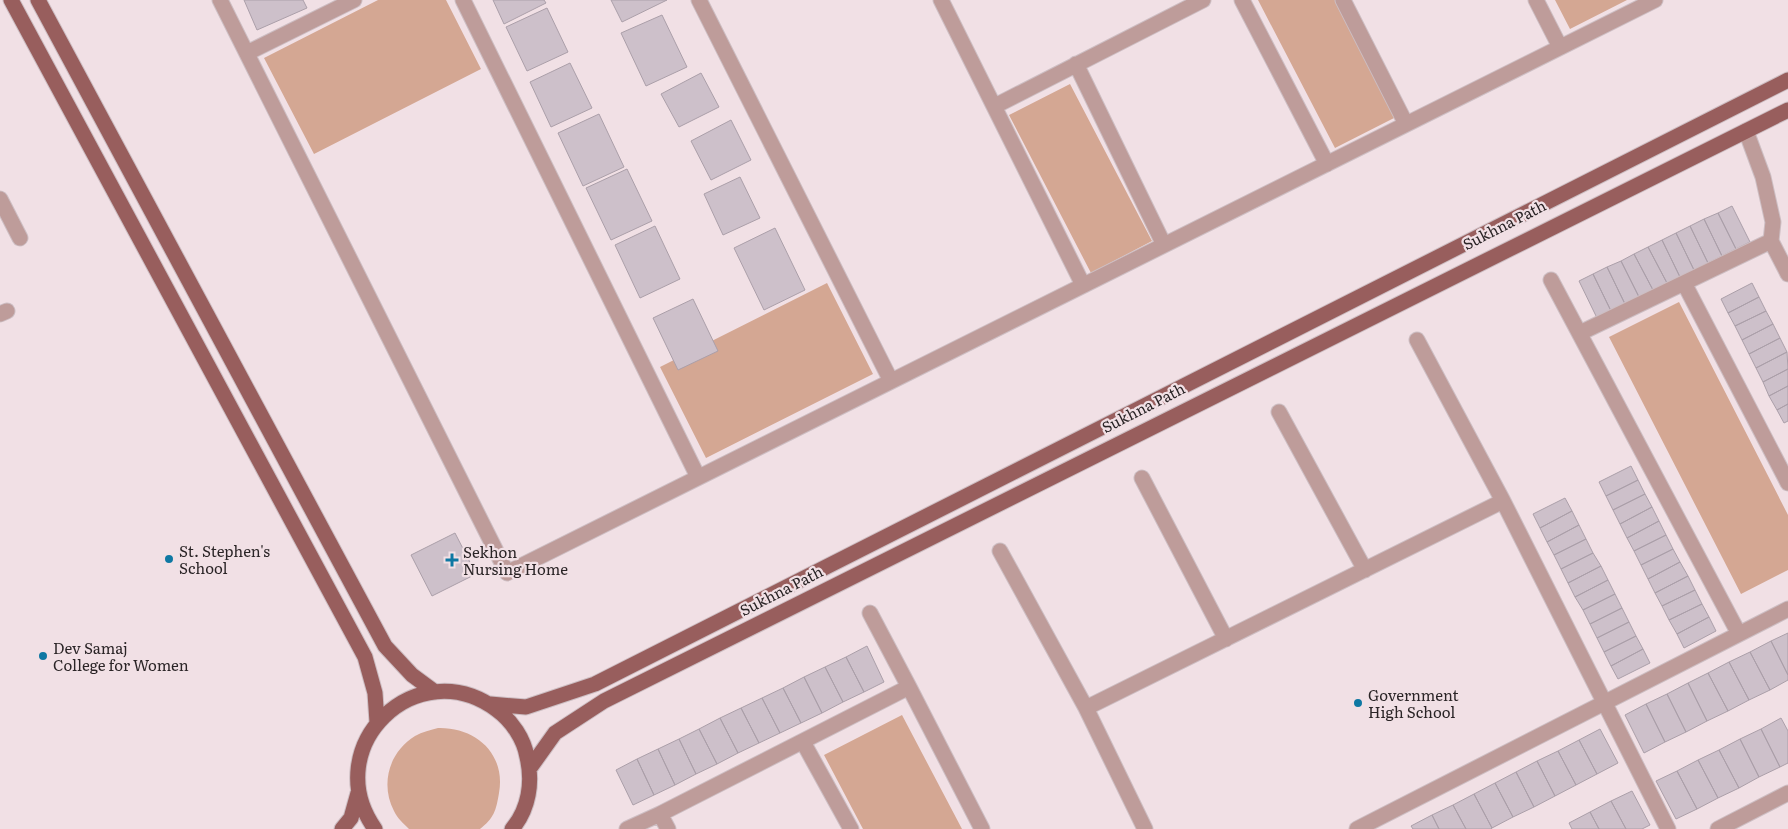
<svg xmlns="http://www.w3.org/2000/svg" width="1788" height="829" font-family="Literata,serif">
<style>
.green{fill:#d4a793}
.building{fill:#cdc0ca;stroke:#ab9fa9}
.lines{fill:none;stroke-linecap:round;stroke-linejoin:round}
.minor-casing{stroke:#cdbec3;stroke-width:17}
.major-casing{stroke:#cdbec3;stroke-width:17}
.minor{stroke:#be9c9a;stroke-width:15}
.major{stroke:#985e5d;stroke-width:15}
.poi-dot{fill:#0e78a3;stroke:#f1e0e5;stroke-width:2}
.labels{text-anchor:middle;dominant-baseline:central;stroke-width:4.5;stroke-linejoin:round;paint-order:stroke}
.street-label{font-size:15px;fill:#2a2426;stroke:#f1e0e5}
.poi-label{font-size:15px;fill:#2a2426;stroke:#f1e0e5;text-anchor:start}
</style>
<rect width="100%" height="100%" fill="#f1e0e5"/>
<!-- green -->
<path class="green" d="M378 0H446L481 69 314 154 264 58Z
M1258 0H1335L1396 117 1335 148Z
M1555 0H1627L1570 29Z
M1070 84 1152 241 1091 273 1009 115Z
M827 283 873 374 706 458 660 367Z
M1679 302 1788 515V570L1741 594 1609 337Z
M902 715 962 829H863L824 755Z
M438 728C476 727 506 754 499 793 496 811 494 818 480 829H409C404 824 397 818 394 811 380 784 389 752 415 736 422 732 431 730 438 728Z"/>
<!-- building -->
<path class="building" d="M244 0H303L307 8 257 30Z
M493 0H544L546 3 504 24Z
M611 0H667L622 22Z
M547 8 568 52 527 71 506 27Z
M662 15 687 67 646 86 621 33Z
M570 63 592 108 551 127 530 82Z
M701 73 719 107 679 127 661 94Z
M599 114 624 167 583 186 558 133Z
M731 120 751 160 711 180 691 141Z
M627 169 652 221 611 240 586 188Z
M740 177 760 218 723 235 704 194Z
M1732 206 1750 242 1736 249 1718 213Z
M1718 213 1736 249 1722 256 1704 219Z
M1704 219 1722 256 1708 263 1690 226Z
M655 226 680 279 640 298 615 245Z
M1690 226 1708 263 1694 270 1676 233Z
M775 228 805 290 764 310 734 248Z
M1676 233 1694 270 1680 277 1662 240Z
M1662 240 1680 277 1667 283 1648 247Z
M1648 247 1667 283 1653 290 1634 254Z
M1634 254 1653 290 1639 297 1621 261Z
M1621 261 1639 297 1625 304 1607 267Z
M1607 267 1625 304 1611 311 1593 274Z
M1593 274 1611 311 1597 318 1579 281Z
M1752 283 1759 297 1728 313 1721 299Z
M1759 297 1766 311 1735 326 1728 313Z
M693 299 718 351 678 370 653 318Z
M1766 311 1773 324 1742 340 1735 326Z
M1773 324 1780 338 1749 354 1742 340Z
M1780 338 1787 352 1756 368 1749 354Z
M1787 352 1788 369 1763 382 1756 368Z
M1788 369V386L1769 396 1763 382Z
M1788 386V404L1777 410 1769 396Z
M1788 404V421L1784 423 1777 410Z
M1631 466 1638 480 1606 496 1599 482Z
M1638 480 1645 494 1613 510 1606 496Z
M1645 494 1652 507 1620 524 1613 510Z
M1565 498 1572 511 1540 528 1533 514Z
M1652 507 1659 521 1627 538 1620 524Z
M1572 511 1579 525 1547 542 1540 528Z
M1659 521 1666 535 1634 551 1627 538Z
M1579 525 1586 539 1554 555 1547 542Z
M455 533 476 574 432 596 411 555Z
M1666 535 1673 549 1641 565 1634 551Z
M1586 539 1593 553 1561 569 1554 555Z
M1673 549 1680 562 1648 579 1641 565Z
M1593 553 1601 566 1568 583 1561 569Z
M1680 562 1688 576 1655 593 1648 579Z
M1601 566 1608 580 1575 597 1568 583Z
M1688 576 1695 590 1662 606 1655 593Z
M1608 580 1615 594 1583 610 1575 597Z
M1695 590 1702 604 1669 620 1662 606Z
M1615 594 1622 608 1590 624 1583 610Z
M1702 604 1709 617 1677 634 1669 620Z
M1622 608 1629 622 1597 638 1590 624Z
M1709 617 1716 631 1684 648 1677 634Z
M1629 622 1636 636 1604 652 1597 638Z
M1788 633V675L1771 641Z
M1636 636 1643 649 1611 666 1604 652Z
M1771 641 1788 675V680L1770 690 1750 652Z
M867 646 884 682 864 692 846 657Z
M1643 649 1650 663 1618 679 1611 666Z
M1750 652 1770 690 1749 700 1729 662Z
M846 657 864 692 843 702 825 667Z
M1729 662 1749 700 1728 711 1708 673Z
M825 667 843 702 822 713 804 677Z
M1708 673 1728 711 1707 721 1688 683Z
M804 677 822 713 801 723 783 688Z
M1688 683 1707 721 1686 732 1667 694Z
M783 688 801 723 780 733 762 698Z
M1667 694 1686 732 1665 742 1646 704Z
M762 698 780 733 759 743 741 708Z
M1646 704 1665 742 1644 753 1625 715Z
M741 708 759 743 738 753 720 718Z
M720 718 738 753 717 764 699 729Z
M1781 718 1788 731V763L1780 767 1761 729Z
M699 729 717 764 696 774 679 739Z
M1600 729 1618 763 1597 774 1579 740Z
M1761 729 1780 767 1759 777 1740 739Z
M679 739 696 774 675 785 658 749Z
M1740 739 1759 777 1739 788 1719 750Z
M1579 740 1597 774 1576 785 1558 751Z
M658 749 675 785 654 795 637 759Z
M1719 750 1739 788 1718 798 1698 760Z
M1558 751 1576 785 1555 796 1537 761Z
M637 759 654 795 633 805 616 770Z
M1698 760 1718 798 1697 809 1677 771Z
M1537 761 1555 796 1534 807 1516 772Z
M1677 771 1697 809 1676 819 1656 781Z
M1516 772 1534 807 1513 817 1495 783Z
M1495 783 1513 817 1492 828 1474 794Z
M1632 791 1650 825 1642 829H1626L1611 801Z
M1474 794 1492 828 1491 829H1466L1453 805Z
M1611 801 1626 829H1599L1590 812Z
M1453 805 1466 829H1439L1432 815Z
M1590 812 1599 829H1572L1569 823Z
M1432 815 1439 829H1413L1411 826Z"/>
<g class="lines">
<!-- minor casing -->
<g class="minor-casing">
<path id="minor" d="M220 0 507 573 1655 0
M463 0 698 477
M699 0 891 381
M941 0 1083 285
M1242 0 1327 164
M1343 0 1406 124
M1536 0 1560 47
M247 53 354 0
M1076 64 1164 245
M995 106 1203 0
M1746 131 1763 177 1773 222 1771 241 1788 274
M0 199 20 238
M1551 280 1739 634
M1684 283 1788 483
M0 314 7 311
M1580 333 1771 241
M1417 340 1503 501 1668 829
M1279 412 1365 570
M1142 478 1226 639
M1000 551 1086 708 1145 829
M870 613 909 687 982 829
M1086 708 1503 501
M803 742 851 829
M660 814 668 829
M627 829 660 814 909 687
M1357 829 1788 609
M1718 829 1788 793"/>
</g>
<!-- major casing -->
<g class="major-casing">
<path id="major" d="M11 0 365 657 375 693 377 722
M38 0 385 646 412 675 435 692
M490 704 526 707 595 684 1788 80
M530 768 555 733 604 701 1788 110
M342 829 351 818 358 793
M375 829C317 747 417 650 497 710 512 721 524 739 527 757 533 782 529 809 512 829"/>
</g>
<!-- minor -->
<use href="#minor" class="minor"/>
<!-- major -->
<use href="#major" class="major"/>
</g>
<!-- markers -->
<g class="poi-dot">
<circle cx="169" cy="559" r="5"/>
<path d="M449.5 552.5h5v5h5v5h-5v5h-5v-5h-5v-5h5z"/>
<circle cx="43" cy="656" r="5"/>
<circle cx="1358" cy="703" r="5"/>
</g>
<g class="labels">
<!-- street labels -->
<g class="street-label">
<text transform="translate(1504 224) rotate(-27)">Sukhna Path</text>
<text transform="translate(1143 407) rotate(-27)">Sukhna Path</text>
<text transform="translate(781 590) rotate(-27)">Sukhna Path</text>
</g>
<!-- poi labels -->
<g class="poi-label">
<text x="179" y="550">St. Stephen's<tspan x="179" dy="17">School</tspan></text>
<text x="463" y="551">Sekhon<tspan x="463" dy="17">Nursing Home</tspan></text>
<text x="53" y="647">Dev Samaj<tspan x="53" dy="17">College for Women</tspan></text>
<text x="1368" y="694">Government<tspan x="1368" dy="17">High School</tspan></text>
</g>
</g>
</svg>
